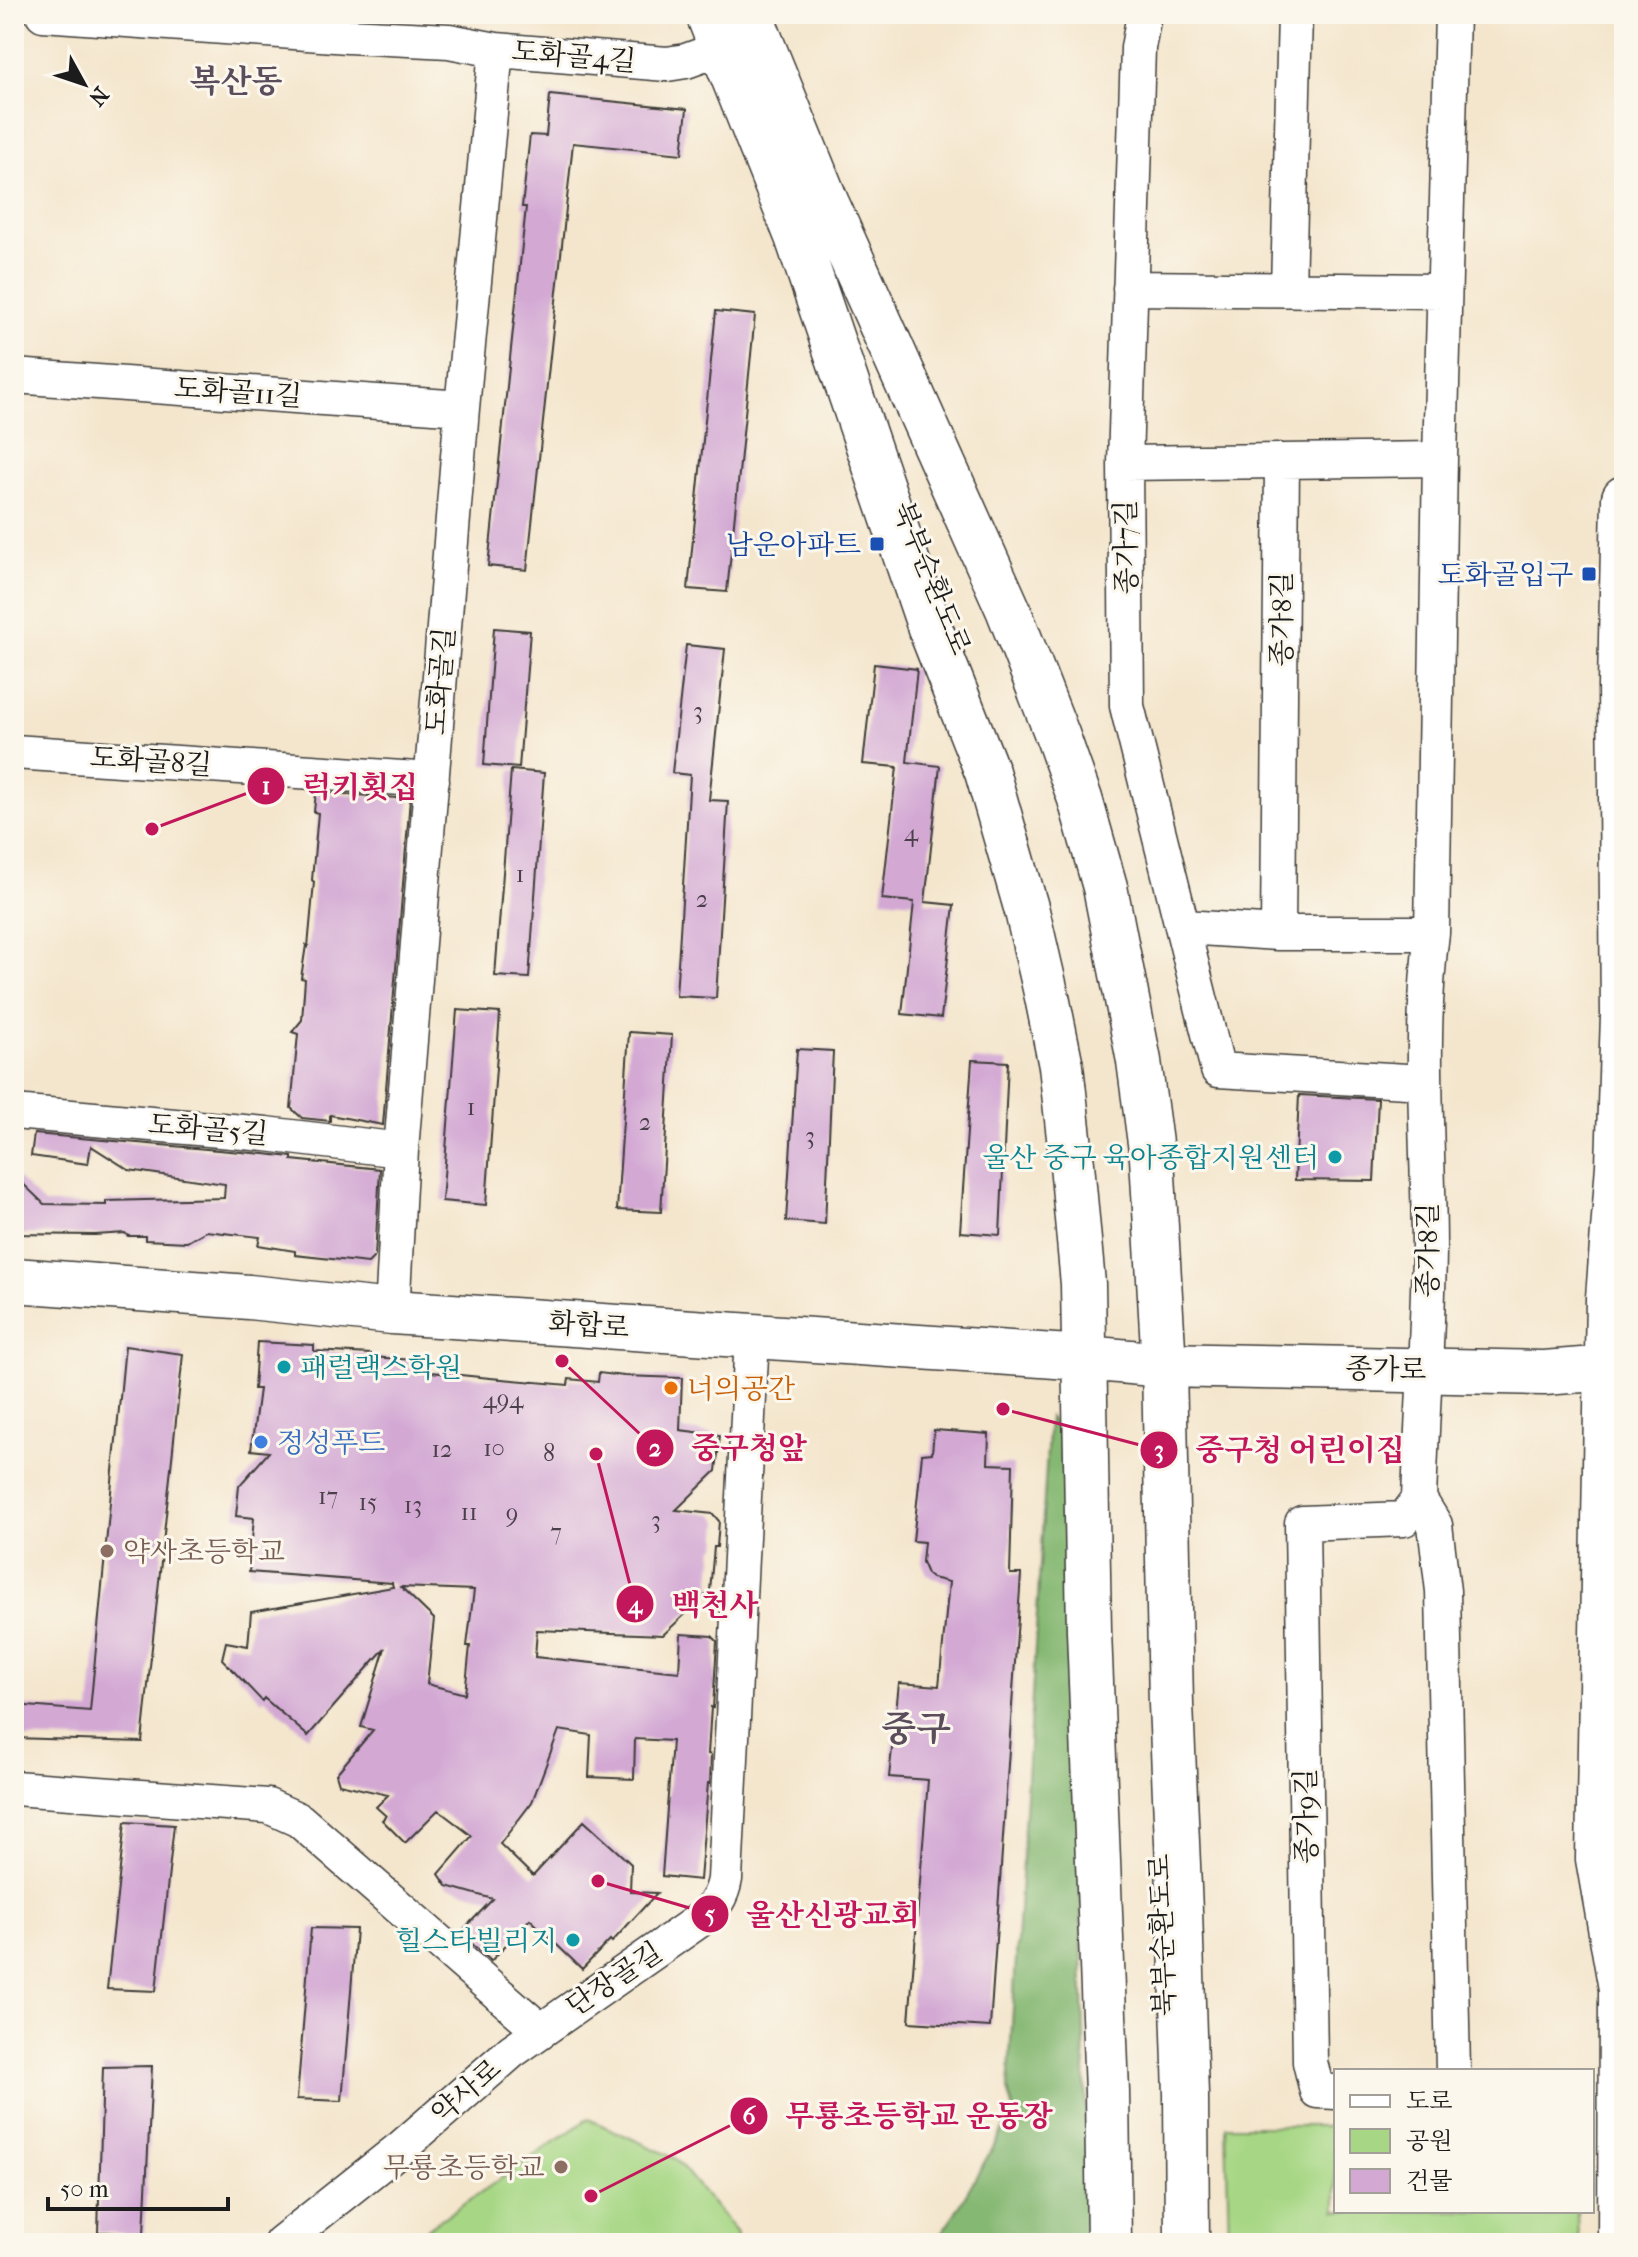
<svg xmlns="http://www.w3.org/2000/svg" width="1638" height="2257" font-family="'IM FELL French Canon','Noto Serif KR',serif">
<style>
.green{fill:#a7d785;stroke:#627a50;stroke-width:2}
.forest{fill:#85b872;stroke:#506a47;stroke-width:2}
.building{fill:#d3a9d4;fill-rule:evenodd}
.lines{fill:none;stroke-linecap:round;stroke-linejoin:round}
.minor-casing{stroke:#3c3a37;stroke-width:37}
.major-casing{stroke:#3c3a37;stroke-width:47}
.minor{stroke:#fff;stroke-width:34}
.major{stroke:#fff;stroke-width:44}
.transit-dot{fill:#1a4fb4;stroke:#fbf7ec;stroke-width:3}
.culture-dot{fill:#0f9aa8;stroke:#fbf7ec;stroke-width:3}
.food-dot{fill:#e8710a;stroke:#fbf7ec;stroke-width:3}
.shop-dot{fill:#3f7fe0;stroke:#fbf7ec;stroke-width:3}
.education-dot{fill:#8d6e63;stroke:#fbf7ec;stroke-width:3}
.labels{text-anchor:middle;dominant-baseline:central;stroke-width:6;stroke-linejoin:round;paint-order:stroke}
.number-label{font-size:24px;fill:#4a3f4a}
.street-label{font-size:28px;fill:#1c1c1c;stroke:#fbf7ec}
.transit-label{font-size:28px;fill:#164399;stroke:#fbf7ec;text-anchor:end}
.culture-label{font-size:28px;fill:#0d838f;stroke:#fbf7ec;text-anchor:end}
.food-label{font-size:28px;fill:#c56008;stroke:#fbf7ec;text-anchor:start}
.shop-label{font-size:28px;fill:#366cbe;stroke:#fbf7ec;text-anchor:start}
.education-label{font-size:28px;fill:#785e54;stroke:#fbf7ec;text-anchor:start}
.quarter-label{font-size:32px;font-weight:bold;fill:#5c4d5c;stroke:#fbf7ec}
.district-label{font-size:36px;font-weight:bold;fill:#5c4d5c;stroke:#fbf7ec}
.leader{fill:none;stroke:#c2185b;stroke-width:3}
.callout-dot{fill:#c2185b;stroke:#fbf7ec;stroke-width:3}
.mark-label{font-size:24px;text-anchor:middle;font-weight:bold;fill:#fff}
.callout-label{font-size:30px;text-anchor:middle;font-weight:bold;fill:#c2185b;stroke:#fbf7ec;stroke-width:6;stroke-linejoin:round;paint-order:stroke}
</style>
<rect width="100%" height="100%" fill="#fbf7ec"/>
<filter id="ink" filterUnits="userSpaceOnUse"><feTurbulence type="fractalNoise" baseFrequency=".0125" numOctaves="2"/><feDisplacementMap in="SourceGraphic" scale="16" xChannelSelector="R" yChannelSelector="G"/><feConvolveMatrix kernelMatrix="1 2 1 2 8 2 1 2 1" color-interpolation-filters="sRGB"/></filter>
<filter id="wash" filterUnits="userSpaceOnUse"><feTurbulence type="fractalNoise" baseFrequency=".006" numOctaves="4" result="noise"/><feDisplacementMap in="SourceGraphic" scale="32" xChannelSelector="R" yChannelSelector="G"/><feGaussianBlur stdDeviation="1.8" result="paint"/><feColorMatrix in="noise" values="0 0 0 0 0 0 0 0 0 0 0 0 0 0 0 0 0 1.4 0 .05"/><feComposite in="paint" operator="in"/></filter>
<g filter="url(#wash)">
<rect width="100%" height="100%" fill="#f4e6cd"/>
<!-- green -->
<path class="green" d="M588 2119 675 2158 737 2233 736 2243H410L409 2241Z
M1226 2126H1336V2211H1577L1578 2243H1229Z"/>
<!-- forest -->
<path class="forest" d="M1049 1417 1070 1445 1089 2243H934L955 2213 1014 2111 1008 2090Z"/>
<g id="blocks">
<!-- building -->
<path class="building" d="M550 95 687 109 682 154 573 143 527 570 488 566 526 207H522L530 135 546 136Z
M716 311 755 315 727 592 688 589Z
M494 628 530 631 519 768 484 765Z
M686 645 725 649 709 800 728 801 716 998 676 996 690 775 672 773Z
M874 664 917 669 907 762 940 766 925 902 954 905 941 1018 902 1014 914 902 882 899 897 767 863 764Z
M511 770 544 773 529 978 495 976Z
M316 792 410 799 383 1125 330 1115V1121L302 1118 291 1108 298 1034 292 1032 302 1020 305 979 301 978 306 945 308 947 314 882 312 880 318 813 314 812Z
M457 1010 500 1013 486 1205 442 1201Z
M629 1032 672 1035 661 1212 617 1210Z
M797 1049 833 1051 825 1224 786 1221Z
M972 1060 1008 1062 1000 1235 960 1232Z
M1299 1095 1378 1099 1374 1181 1295 1180Z
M34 1134 264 1154 292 1157V1160L380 1169 375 1256 368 1263 295 1255V1251L258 1245 260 1237 206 1231 187 1242 145 1240V1236H128L125 1233 95 1235 14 1234V1175L44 1204 106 1205V1201L224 1198 225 1184 129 1170 91 1146 88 1164 31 1156Z
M257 1342 314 1345V1351L371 1354V1357L415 1360 421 1367V1371L490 1378 568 1385 569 1379 598 1382 599 1373 624 1376 682 1378 680 1430 720 1435 716 1471 676 1510 713 1514 719 1521 717 1547H714L710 1591 663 1635 537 1630 535 1657 679 1672 681 1634 712 1636 717 1641 713 1708 711 1707 708 1754 711 1755 710 1783H708L700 1880 662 1876 672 1741 635 1739 634 1779 589 1777 591 1735 559 1730 532 1802 500 1844 533 1876 584 1821 631 1864 630 1892 657 1893 612 1942 610 1940 582 1969 530 1919 491 1961 460 1933 493 1899 447 1886 439 1874 472 1836 438 1810 405 1843 382 1820 386 1816 376 1807 388 1795 339 1784 336 1774 373 1730 361 1727 385 1648 308 1736 264 1698 262 1701 222 1659 226 1642 248 1646 251 1612 393 1587 392 1583 249 1572 254 1518 236 1516 239 1486 269 1452 251 1450 259 1389H254ZM401 1587 474 1590 467 1646H470L465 1694 427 1684 434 1619Z
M125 1346 183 1354 142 1742 14 1738V1705L90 1711Z
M934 1430 989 1434 988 1464 1013 1465 1010 1574H1021L990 2027 909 2022 928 1780 889 1777 899 1683 939 1686 949 1582 932 1578 927 1574 922 1562 924 1542 913 1541 922 1454 932 1453Z
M125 1822 174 1825 156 1991 107 1989Z
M311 1928 356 1929 342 2101 297 2099Z
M152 2066 144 2234 98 2232 103 2067Z"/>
</g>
</g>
<g filter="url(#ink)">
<use href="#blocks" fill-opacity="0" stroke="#3c3a37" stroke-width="2"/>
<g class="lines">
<!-- minor casing -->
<g class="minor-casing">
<path id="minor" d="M43 14 348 36 449 41 496 50 667 64 686 61 722 48
M1144 14 1138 48 1125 463 1127 706 1218 1070 1424 1082
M1130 288 1444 291
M1288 289 1295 14
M14 376 462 408
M1125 463 1440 459
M14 752 432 780
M1184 927 1278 933H1432
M1278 933 1282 462
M14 1112 266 1134 401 1150
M392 1312 401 1150 462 408 496 50
M1419 1499 1435 1525 1443 1591 1453 2071
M14 1788 268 1806 299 1820 540 2030
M1336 2092 1317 2091 1310 2062 1302 1523 1404 1519 1419 1499C1422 1416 1428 1332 1429 1249 1429 1144 1418 1038 1432 933L1440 459 1452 14
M281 2243 402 2147 512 2051 701 1919C714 1907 722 1897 725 1879L752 1336"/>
</g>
<!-- major casing -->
<g class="major-casing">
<path id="major" d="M708 14 802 249
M750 14 838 231
M828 206 1008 609 1058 737 1080 799 1105 887 1139 1061 1152 1158 1164 1365 1171 1704 1180 1911 1186 2095 1187 2243
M792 222 930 628 987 772 1027 911 1047 997 1061 1066 1072 1164 1083 1284 1089 1631 1107 2092 1109 2243
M14 1280 249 1297 392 1312 1085 1358 1164 1365 1544 1373 1608 1368
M1620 2243 1621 1989 1598 1859 1608 1298 1618 1165 1623 1015 1620 686 1624 498"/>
</g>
<!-- minor -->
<use href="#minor" class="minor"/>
<!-- major -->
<use href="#major" class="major"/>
</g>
</g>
<!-- markers -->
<g class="transit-dot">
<rect x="869" y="536" width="16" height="16" rx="4"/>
<rect x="1581" y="566" width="16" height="16" rx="4"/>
</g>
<g class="culture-dot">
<circle cx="1335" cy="1157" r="8"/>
<circle cx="284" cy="1367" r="8"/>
<circle cx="573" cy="1940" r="8"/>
</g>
<circle class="food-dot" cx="671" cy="1388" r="8"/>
<circle class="shop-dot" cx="261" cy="1442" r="8"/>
<g class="education-dot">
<circle cx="107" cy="1551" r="8"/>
<circle cx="561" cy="2167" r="8"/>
</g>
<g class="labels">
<!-- number labels -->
<g class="number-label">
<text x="698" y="711">3</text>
<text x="911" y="833">4</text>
<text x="520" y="874">1</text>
<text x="702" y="899">2</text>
<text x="471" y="1107">1</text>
<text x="645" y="1122">2</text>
<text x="810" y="1136">3</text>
<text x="503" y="1400">494</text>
<text x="494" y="1448">10</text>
<text x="442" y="1449">12</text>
<text x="549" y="1453">8</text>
<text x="328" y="1496">17</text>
<text x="368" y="1502">15</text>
<text x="413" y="1505">13</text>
<text x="469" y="1512">11</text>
<text x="512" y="1514">9</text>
<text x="656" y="1520">3</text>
<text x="556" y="1532">7</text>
</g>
<!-- street labels -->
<g class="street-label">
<text transform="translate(574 56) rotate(5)">도화골4길</text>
<text transform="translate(238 392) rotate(4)">도화골11길</text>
<text transform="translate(1126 547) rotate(-91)">종가7길</text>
<text transform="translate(932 578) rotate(68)">북부순환도로</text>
<text transform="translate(1281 619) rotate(-90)">종가8길</text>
<text transform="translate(440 681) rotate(-85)">도화골길</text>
<text transform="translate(151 761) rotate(4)">도화골8길</text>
<text transform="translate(208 1129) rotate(5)">도화골5길</text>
<text transform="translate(1427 1250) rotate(-90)">종가8길</text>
<text transform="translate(589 1325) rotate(4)">화합로</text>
<text transform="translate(1386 1369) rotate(1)">종가로</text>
<text transform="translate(1306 1816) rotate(-91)">종가9길</text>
<text transform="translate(1162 1935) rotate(-92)">북부순환도로</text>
<text transform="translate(614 1979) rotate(-34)">단장골길</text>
<text transform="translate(466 2091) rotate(-41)">약사로</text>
</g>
<!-- transit labels -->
<g class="transit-label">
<text x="861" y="544">남운아파트</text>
<text x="1573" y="574">도화골입구</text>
</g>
<!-- culture labels -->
<g class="culture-label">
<text x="1319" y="1157">울산 중구 육아종합지원센터</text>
<text x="300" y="1367" text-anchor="start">패럴랙스학원</text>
<text x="557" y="1940">힐스타빌리지</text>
</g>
<!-- food labels -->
<g class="food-label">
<text x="687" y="1388">너의공간</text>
</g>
<!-- shop labels -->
<g class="shop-label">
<text x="277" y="1442">정성푸드</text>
</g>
<!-- education labels -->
<g class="education-label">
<text x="123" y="1551">약사초등학교</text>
<text x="545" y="2167" text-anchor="end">무룡초등학교</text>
</g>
<!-- quarter labels -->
<g class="quarter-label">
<text x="236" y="81">복산동</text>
</g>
<!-- district labels -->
<g class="district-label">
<text x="916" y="1729">중구</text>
</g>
</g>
<!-- callouts -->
<path class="leader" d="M152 829L266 786M562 1361L655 1448M1003 1409L1159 1450M596 1454L635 1604M598 1881L710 1914M591 2196L749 2116"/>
<g class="callout-dot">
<circle cx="152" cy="829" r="8"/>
<circle cx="562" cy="1361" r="8"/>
<circle cx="1003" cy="1409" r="8"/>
<circle cx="596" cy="1454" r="8"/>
<circle cx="598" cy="1881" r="8"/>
<circle cx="591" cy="2196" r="8"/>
<circle cx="266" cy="786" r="20"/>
<circle cx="655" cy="1448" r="20"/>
<circle cx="1159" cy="1450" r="20"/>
<circle cx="635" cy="1604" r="20"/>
<circle cx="710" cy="1914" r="20"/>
<circle cx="749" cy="2116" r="20"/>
</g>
<g class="mark-label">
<text x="266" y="794">1</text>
<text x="655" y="1456">2</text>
<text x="1159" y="1458">3</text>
<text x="635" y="1613">4</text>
<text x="710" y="1922">5</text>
<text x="749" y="2124">6</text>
</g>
<g class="callout-label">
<text x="360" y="797">럭키횟집</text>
<text x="749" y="1458">중구청앞</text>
<text x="1300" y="1460">중구청 어린이집</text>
<text x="715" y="1615">백천사</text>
<text x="833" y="1925">울산신광교회</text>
<text x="919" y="2126">무룡초등학교 운동장</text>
</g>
<!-- margin -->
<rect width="1638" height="2257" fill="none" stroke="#fbf7ec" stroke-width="48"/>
<!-- legend -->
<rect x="1334" y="2069" width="260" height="144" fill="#fbf7ec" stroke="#a29f99" stroke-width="2"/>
<rect x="1350" y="2095" width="40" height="12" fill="#ffffff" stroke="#a29f99" stroke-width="2"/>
<text x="1406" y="2109" font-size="24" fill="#1c1c1c">도로</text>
<rect x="1350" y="2129" width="40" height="24" fill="#a7d785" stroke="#a29f99" stroke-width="2"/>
<text x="1406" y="2149" font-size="24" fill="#1c1c1c">공원</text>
<rect x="1350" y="2169" width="40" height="24" fill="#d3a9d4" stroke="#a29f99" stroke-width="2"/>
<text x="1406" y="2189" font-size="24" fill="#1c1c1c">건물</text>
<!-- north arrow -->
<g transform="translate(84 84) rotate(130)" stroke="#fbf7ec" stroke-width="6" paint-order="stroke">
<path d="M0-6L14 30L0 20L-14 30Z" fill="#1c1c1c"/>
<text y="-12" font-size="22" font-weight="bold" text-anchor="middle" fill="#1c1c1c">N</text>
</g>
<!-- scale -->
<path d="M48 2197v12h180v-12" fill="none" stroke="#1c1c1c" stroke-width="4"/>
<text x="60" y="2197" font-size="24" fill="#1c1c1c" stroke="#fbf7ec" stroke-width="6" paint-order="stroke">50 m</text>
</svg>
